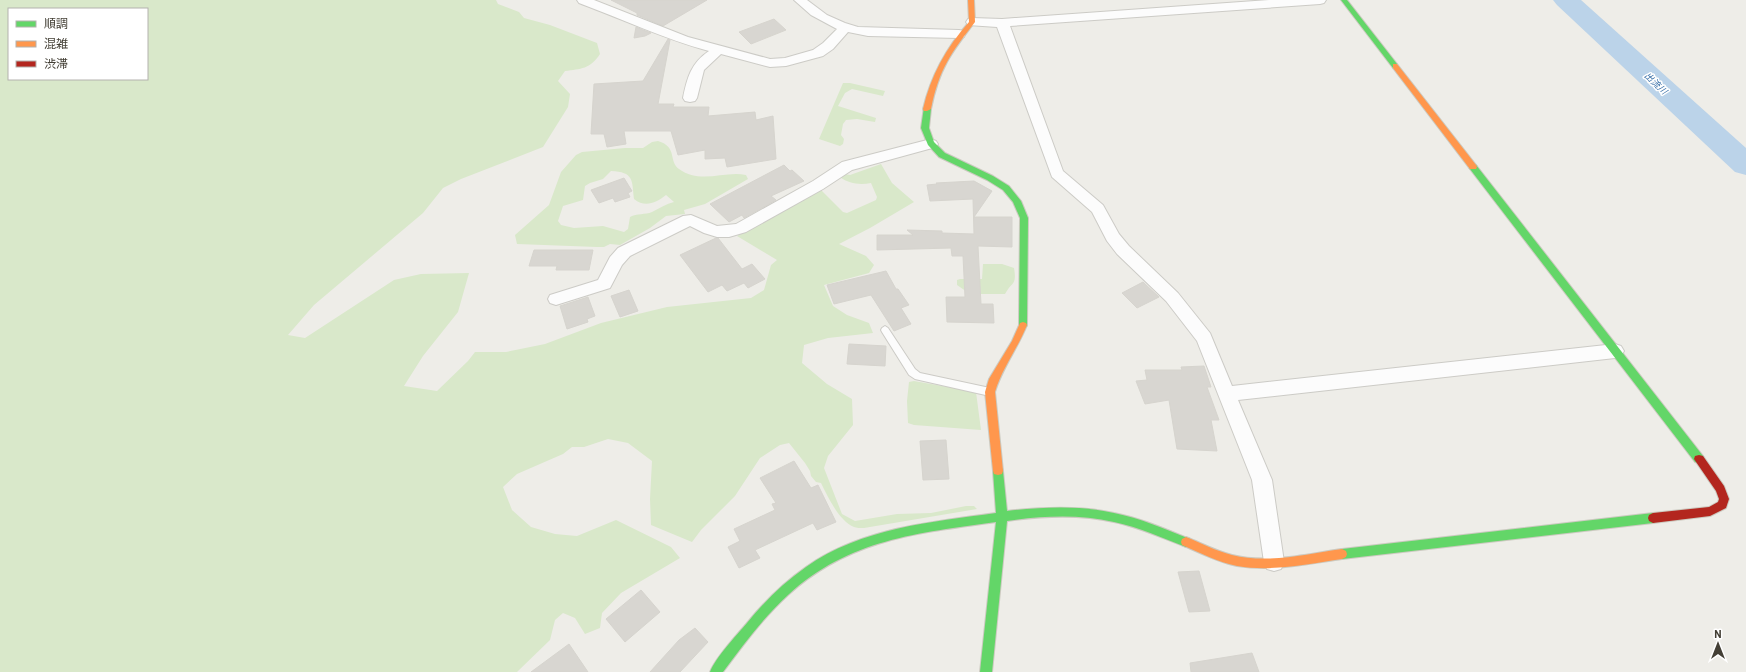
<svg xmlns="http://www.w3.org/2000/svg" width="1746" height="672" font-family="Barlow,'Noto Sans JP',sans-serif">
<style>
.green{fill:#d9e8ca;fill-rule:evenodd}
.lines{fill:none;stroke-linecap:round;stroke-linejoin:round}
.river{fill:#bbd3e9;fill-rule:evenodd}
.building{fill:#d8d6d1;stroke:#d6d4ce}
.lane-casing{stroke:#cccbc6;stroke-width:2}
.street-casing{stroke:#cccbc6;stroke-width:2}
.fast-casing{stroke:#cccac0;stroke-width:2}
.slow-casing{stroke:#cccac0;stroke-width:2}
.jam-casing{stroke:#cccac0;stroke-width:2}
.lane{fill:#fcfcfc;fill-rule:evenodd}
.street{fill:#fcfcfc;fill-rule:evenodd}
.fast{fill:#63d668;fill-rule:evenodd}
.slow{fill:#ff974d;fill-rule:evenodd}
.jam{fill:#b3261e;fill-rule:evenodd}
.labels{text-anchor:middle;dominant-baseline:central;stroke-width:3;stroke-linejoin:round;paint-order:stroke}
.far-water-label{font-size:9px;font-style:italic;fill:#376ea7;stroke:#fff}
</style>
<rect width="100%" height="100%" fill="#eeede8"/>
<!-- green -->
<path class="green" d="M0 0H496L498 4 519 12 524 18 550 25 597 43 600 54C590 69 581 69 565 71L558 81 570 94 568 107 543 147 461 179 443 188 423 213 314 305 288 335 305 338 394 280 421 274 469 273 458 312 423 356 404 386 437 391 468 361 475 352H506L545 344 601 323 667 307 751 298 764 290 771 265 777 260 737 236 821 190 843 212 847 213 876 200 877 197 871 183C860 185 849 184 840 177L845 174 850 175 881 164 892 183 914 202 870 228 839 244 866 256 874 265 869 273 824 285 833 306 847 315 869 323 873 333 828 338 804 345 802 363 827 384 852 399 853 425 828 456 824 468 842 514 855 521 897 514 931 513 966 506H974L977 509 864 528C861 528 856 528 854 527 839 521 828 497 821 483L816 482 811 476 810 471 805 463 789 443 780 445 760 458 735 496 701 530 692 542 651 525 650 499 652 461 628 443 608 439 584 447H572L563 454 517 474 503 487 512 510 531 527 555 534 577 536 616 520 671 547 680 558 621 593 602 613 600 628 585 634 575 618 563 613 555 620 550 640 517 672H0ZM9 9H147V79H9Z
M843 83H850L885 91 883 96 852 89 845 93 838 106 876 118 875 122 857 119 846 120 843 124 841 135 844 139 843 144 840 146 819 139Z
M658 141C678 147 668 161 679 169 701 185 725 170 746 175L748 179 705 204 684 210 685 214 666 216 650 228 620 245 610 244 604 247H597L517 244 515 235 549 205 561 172 576 155 582 152 625 148H643L652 142ZM611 171C634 172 632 180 634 199 645 208 656 203 666 195L674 202C666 204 660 208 652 212 645 215 637 213 630 217L628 229 624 232 603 226 574 228 561 225 558 221 563 206 583 200 585 186 590 183 603 179Z
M983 264H1002L1014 268C1017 286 1012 281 1005 294H970L957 285V280L960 279H982Z
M914 381 976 392 981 430 914 425 908 423 907 401 909 382Z"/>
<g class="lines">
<!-- river -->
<path class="river" d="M1553 0H1581L1746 148V175L1735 172 1557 5Z"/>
</g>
<!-- building -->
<path class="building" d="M611 0H707L663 26 637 15V13Z
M774 19 786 30 751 44 739 32Z
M636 27 643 30 651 33 645 36 634 38Z
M668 39 670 40 658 104H674L673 107H709L708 116 755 112 756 120 773 116 776 159 727 167 725 158 705 159V150L678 155 671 131H624L626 144 607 147 604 134H591L594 84 643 81Z
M784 165 790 171 792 170 804 181 771 196 776 200 744 218 742 215 729 222 710 204Z
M624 178 632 191 628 193 630 197 615 202 613 198 599 203 591 190Z
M974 181 992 191 974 217H1012V247L978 246 981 304H993L994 323 947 322 946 297H965L963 256H952L951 248 877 250V235H913L907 230 942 231V233L974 234 973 199 930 201 927 185 937 184 936 183Z
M716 238H718L742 269 752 264 765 279 748 288 744 283 727 291 722 285 708 292 680 255Z
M534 250H593L589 270H556L557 266H529Z
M886 271 896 289H898L909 305 901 308 911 324 894 331 871 295 834 304 827 285Z
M1143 282 1159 297 1137 308 1122 293Z
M629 290 638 311 620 317 611 296Z
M588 297 595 316 587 319 588 322 567 329 560 306Z
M849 344 886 346 885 366 847 364Z
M1204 366 1211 387H1207L1219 420H1211L1217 451 1177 449 1169 400 1145 404 1136 381 1147 380 1145 370H1182L1181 367Z
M946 440 949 479 923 480 920 441Z
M794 461 811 488 818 485 836 522 817 530 813 523 755 550 760 558 739 568 728 547 740 541 734 529 775 510 772 504 776 503 760 478Z
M1199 571 1210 611 1189 612 1178 572Z
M641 590 660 612 625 642 606 619Z
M695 628 708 642 680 672H650L679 640Z
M569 644 588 672H531Z
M1252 653 1259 672H1191L1190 663Z"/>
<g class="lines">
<!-- lane casing -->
<g class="lane-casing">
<path id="lane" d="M885 326 888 328 915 369 920 373 990 388 993 389 995 392 993 395 990 396 915 379 909 375 882 332 881 330 882 328Z"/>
</g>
<!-- street casing -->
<g class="street-casing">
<path id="street" d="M577 0H594L688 37 770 59 785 58 813 50 823 43 837 29 811 15 794 0H807L827 15 845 23 858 27 959 30 964 31 965 34 964 37 959 38 868 36 848 32 833 49 823 56 786 66 770 67 721 54 704 70 697 98 695 101 690 102 685 101 683 98C687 78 691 63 709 51 664 39 622 19 579 3Z
M1269 0H1326L1324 3 1320 4 1010 26 1063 171 1103 205 1119 234 1129 246 1178 293 1210 333 1232 386 1615 344 1621 346 1624 351 1621 356 1615 358 1238 400 1272 480 1284 562 1281 569 1274 571 1267 569 1264 562 1252 480 1197 341 1166 301 1117 254 1107 241 1092 212 1052 177 997 27 968 25 966 22 968 19 972 18 1002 19Z
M931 139 936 141 938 144 936 147 852 170 823 189 746 232 729 237H717L704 233 690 226 630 256 622 265 610 288 556 305 550 303 548 299 550 295 598 280 610 257 618 248 683 216 691 215 717 226 736 224 813 181 842 162Z"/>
</g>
<!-- fast casing -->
<g class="fast-casing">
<path id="fast" d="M1341 0H1347L1397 64V68H1393Z
M924 107H927L931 109 929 128 934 142 945 153 993 176 1009 186 1021 201 1028 218 1027 325 1026 327H1020L1019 325 1020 218 1013 202 1003 190 987 180 939 157 928 145 921 128Z
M1473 164 1476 165 1703 456 1704 459 1703 462 1699 463 1695 462 1470 169 1469 167Z
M998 467 1002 468 1003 471 1007 511C1042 507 1079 505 1114 513 1140 518 1165 529 1190 539L1191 542 1190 545 1186 547C1162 538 1139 527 1114 522 1079 514 1042 516 1007 521L992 672H980L996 522C918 533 849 539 788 595 763 618 743 645 723 672H710C716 657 736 636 747 623 764 602 783 583 806 567 861 528 931 522 996 513L993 471 994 468Z
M1653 513 1657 515 1658 518 1657 521 1653 523 1342 559 1338 557 1337 554 1338 551 1342 549Z"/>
</g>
<!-- slow casing -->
<g class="slow-casing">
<path id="slow" d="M968 0H974L975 22C951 53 939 69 931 109L927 111H924L923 109C931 75 946 48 969 22Z
M1393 64H1397L1476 165 1477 167 1476 169H1470L1393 68Z
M1023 322 1026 323 1027 325C1018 348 1002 368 995 392L1003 471 1002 474 998 475 994 474 993 471 985 392 989 379 1012 341 1020 323Z
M1186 537C1201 543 1216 551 1232 555 1268 564 1306 554 1342 549L1346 551 1347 554 1346 557 1342 559C1308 564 1272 572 1237 566 1218 562 1200 553 1182 545L1181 542 1182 539Z"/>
</g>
<!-- jam casing -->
<g class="jam-casing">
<path id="jam" d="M1699 455 1703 456 1724 486 1729 499 1726 508 1710 516 1653 523 1649 521 1648 518 1649 515 1653 513 1709 507 1718 502 1719 499 1716 491 1694 459 1695 456Z"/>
</g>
<!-- lane -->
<use href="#lane" class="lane"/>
<!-- street -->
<use href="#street" class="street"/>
<!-- fast -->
<use href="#fast" class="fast"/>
<!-- slow -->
<use href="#slow" class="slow"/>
<!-- jam -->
<use href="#jam" class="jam"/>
</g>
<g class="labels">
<!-- far-water labels -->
<g class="far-water-label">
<text transform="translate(1656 83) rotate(43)">出流川</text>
</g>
</g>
<!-- legend -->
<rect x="8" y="8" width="140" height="72" fill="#ffffff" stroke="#b4b2ae"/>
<rect x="16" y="21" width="20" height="6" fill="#63d668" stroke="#b4b2ae"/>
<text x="44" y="28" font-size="12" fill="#433f35">順調</text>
<rect x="16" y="41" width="20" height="6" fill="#ff974d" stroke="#b4b2ae"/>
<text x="44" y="48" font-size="12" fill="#433f35">混雑</text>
<rect x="16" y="61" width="20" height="6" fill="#b3261e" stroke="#b4b2ae"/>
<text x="44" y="68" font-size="12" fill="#433f35">渋滞</text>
<!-- north arrow -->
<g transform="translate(1718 644)" stroke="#ffffff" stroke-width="3" paint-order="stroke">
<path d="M0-3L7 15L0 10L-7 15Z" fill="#433f35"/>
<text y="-6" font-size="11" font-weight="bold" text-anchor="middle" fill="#433f35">N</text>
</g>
</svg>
